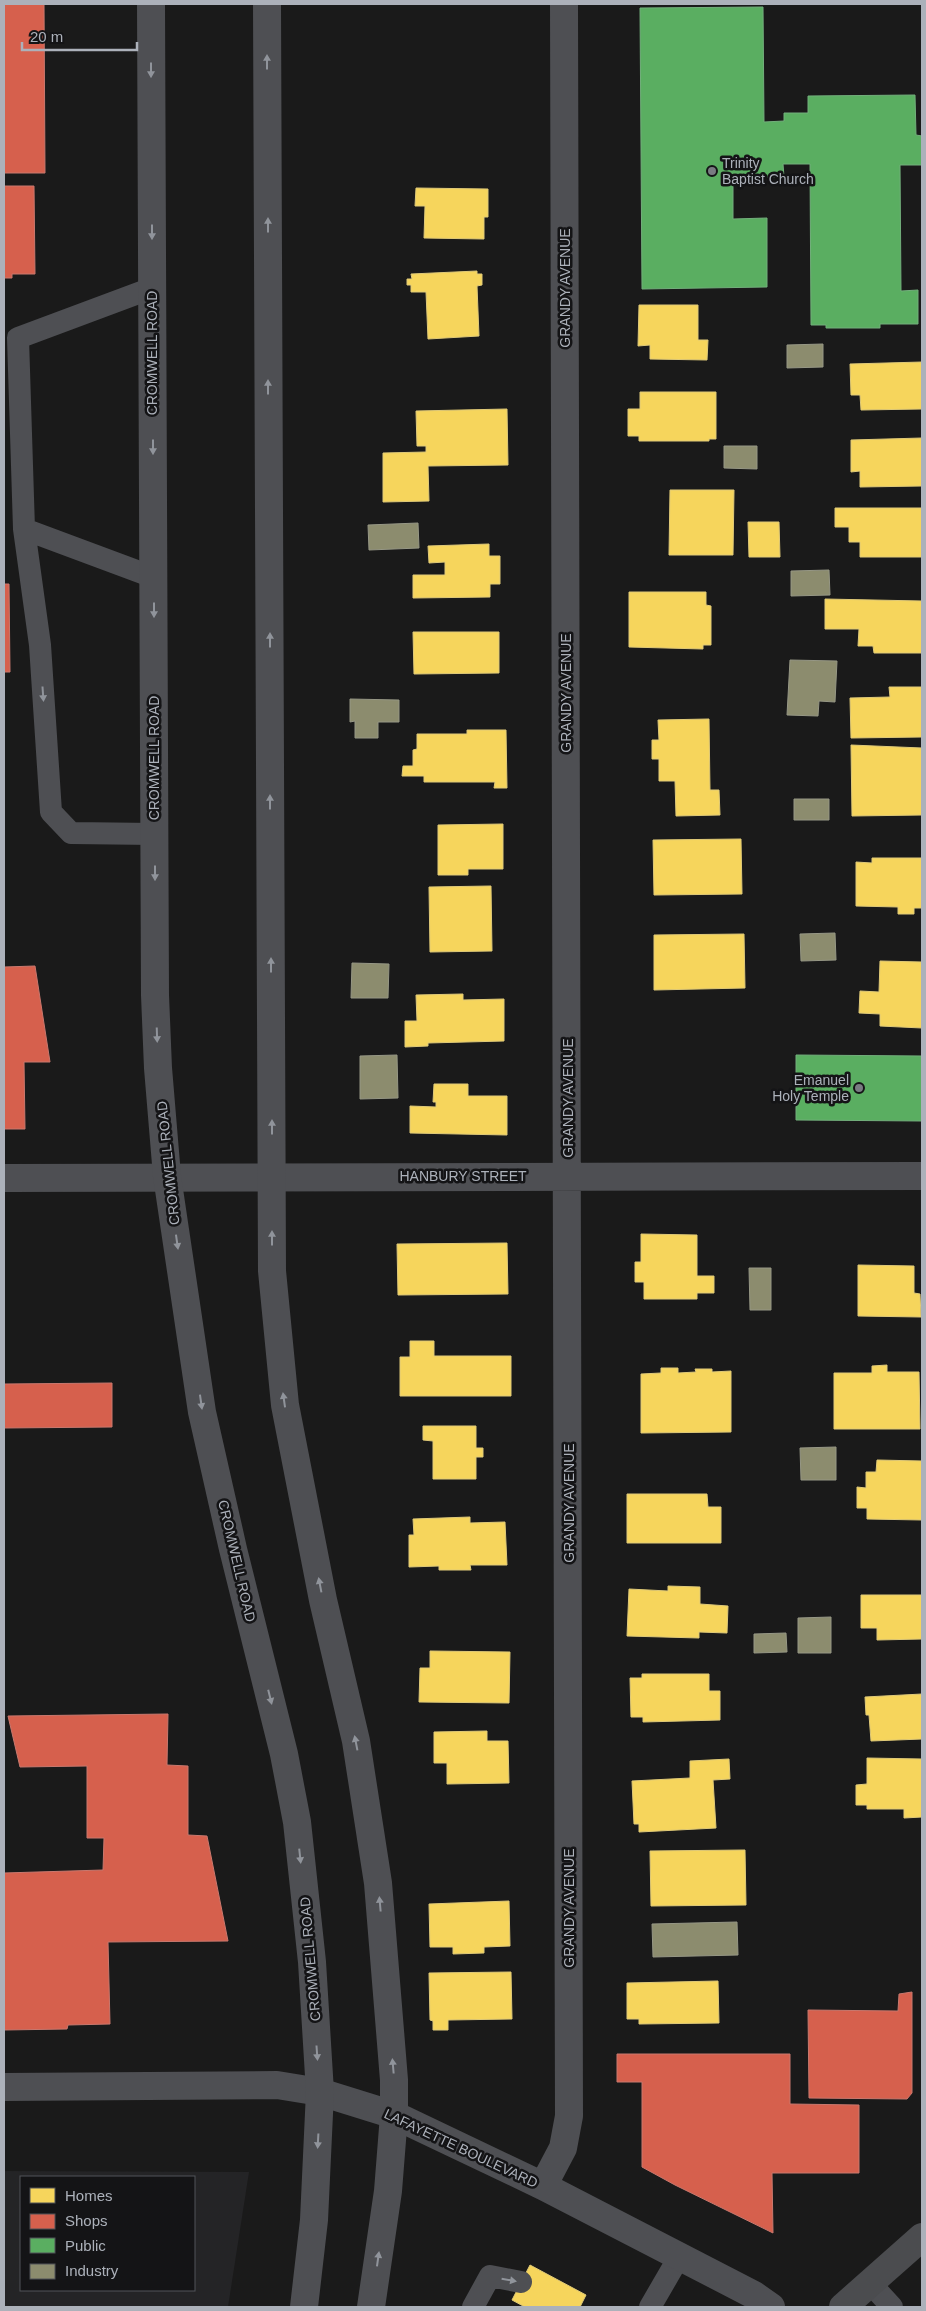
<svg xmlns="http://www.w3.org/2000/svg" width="926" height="2311" font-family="Helvetica,sans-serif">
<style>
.built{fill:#242426;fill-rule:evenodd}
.homes{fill:#f6d55c;stroke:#e0ca78}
.shops{fill:#d6604d;stroke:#c9786e}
.public{fill:#5aae61;stroke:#73af7c}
.industry{fill:#8c8c6e;stroke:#969785}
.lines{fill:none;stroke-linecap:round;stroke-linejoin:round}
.service{stroke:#4e4f53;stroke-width:22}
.minor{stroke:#4e4f53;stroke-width:28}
.tertiary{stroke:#4e4f53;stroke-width:28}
.primary{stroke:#4b4c4f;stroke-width:28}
.oneway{fill:#90949b}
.poi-dot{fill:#797c82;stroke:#141416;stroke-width:2}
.labels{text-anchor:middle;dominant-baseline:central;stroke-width:5;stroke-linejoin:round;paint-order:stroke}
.poi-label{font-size:14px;fill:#acb1ba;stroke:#141416;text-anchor:start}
.street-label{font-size:14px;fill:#acb1ba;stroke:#141416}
</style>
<rect width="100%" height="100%" fill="#1a1a1a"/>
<!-- built -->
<path class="built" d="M4 2171 249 2172 228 2307H4ZM21 2177H194V2290H21Z"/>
<!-- homes -->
<path class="homes" d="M416 188 488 189V217H484V239L424 238 425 206H415Z
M477 271V274H482V285L477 286 479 336 428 339 426 292H411V285H407V279H412L411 274Z
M639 305H698V340H708L707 360 650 359V345L638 346Z
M922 362V409L861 410 860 395H851L850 364Z
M640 392H716V439H709V441H639V436H628V409H640Z
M507 409 508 465 428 466 429 501 383 502V453L426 452V446H417L416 411Z
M922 438V486L860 487V471L851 472V440Z
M670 490H734L733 555H669Z
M835 508H922V557H860V542H849V527H835Z
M748 522H779L780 557H749Z
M489 544V556H500V584H490V597L413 598V575H445V562L429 563 428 546Z
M629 592H706V605L711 606V645H703V649L629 647Z
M825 599 922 601V653H874L873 646H858L859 629H825Z
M413 632H499V673L414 674Z
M889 687H922V737L851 738 850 698 890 697Z
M709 719 710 790H719L720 815 676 816 675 781H659V759H652V740H659L658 720Z
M467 730H506L507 788H494L495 782H424V776H402L403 766H413V750L417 749V734H467Z
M851 745 922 748V815L852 816Z
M503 824V869H468V875H438V825Z
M741 839 742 894 654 895 653 840Z
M872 858H922V908H914V914H898V907L856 906V862L872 863Z
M491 886 492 951 430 952 429 887Z
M744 934 745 988 654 990V935Z
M880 961 922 962V1028L880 1026V1014L859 1013 860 991 879 992Z
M463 994V1000L504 999V1041L428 1043V1046L405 1047V1021H417L416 995Z
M434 1084H468V1096H507V1135L410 1133V1106L436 1107V1102H433Z
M641 1234 697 1235V1276H714V1293H697V1299H644V1282H635V1262H641Z
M507 1243 508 1294 398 1295 397 1244Z
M858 1265 914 1266V1293L920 1294 921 1317 858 1316Z
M410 1341H434V1356H511V1396H400V1357H410Z
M887 1365V1372H919L920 1429H834V1373H872V1366Z
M661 1368H678V1373L696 1372 695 1369H712V1372L731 1371V1432L641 1433V1374L661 1373Z
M423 1426H476V1448H483V1457H476V1479H433V1441L423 1440Z
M877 1460 922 1461V1520L867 1519V1508H857V1487L866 1488V1472H876Z
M627 1494H707L708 1507H721V1543H627Z
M470 1517V1523L505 1522 507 1565H470L471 1570H439V1566L409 1567V1535H414L413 1519Z
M668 1586 700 1587V1604L728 1606 727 1633 699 1632V1638L627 1636 629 1589 668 1591Z
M861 1595H922V1639L877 1640V1628H861Z
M430 1651 510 1652 509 1703 419 1702 420 1668H430Z
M642 1674H709V1691H720V1720L643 1722V1717H631L630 1678H642Z
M922 1694V1739L871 1741 869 1715H866L865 1697Z
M487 1731V1741H508L509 1783 447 1784V1763H434V1732Z
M867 1758 922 1759V1817L904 1818V1809H867V1805H856V1785L867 1784Z
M729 1759 730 1779 713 1780 716 1828 639 1832V1824H634L632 1781 690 1778V1761Z
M745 1850 746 1905 651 1906 650 1851Z
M509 1901 510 1946 484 1947V1953L453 1954V1947H430L429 1904Z
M511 1972 512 2019 448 2020V2030H433V2021L430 2020 429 1973Z
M718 1981 719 2023 639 2024V2019H627V1983Z
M530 2265 586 2295 580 2307H525L512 2300Z"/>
<!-- shops -->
<path class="shops" d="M4 4H44L45 173H4Z
M4 186H34L35 274H12V278H4Z
M4 584H9L10 672H4Z
M35 966 50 1062H24L25 1129H4V967Z
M112 1383V1427L4 1428V1384Z
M168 1714 167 1765 188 1766V1835L207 1836 228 1941 108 1942 110 2024 68 2025 67 2029 4 2030V1873L103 1870 104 1838H87V1766L20 1767 8 1716Z
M912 1992V2093L907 2099 809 2098 808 2010 898 2011 899 1994Z
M617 2054H790V2104L859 2105V2173H772L773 2233 675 2185 642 2167V2082H617Z"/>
<!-- public -->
<path class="public" d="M763 7 764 122 784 121V113H808V96L915 95 916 135 922 136V165H900L901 291 918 290V324H880V328H826V325H811L810 164H783L784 177 733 178V219L767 218V287L642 289 640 8Z
M796 1055 922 1056V1121L796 1120Z"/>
<!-- industry -->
<path class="industry" d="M823 344V367L787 368V345Z
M724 446H757V469L724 468Z
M418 523 419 548 369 550 368 525Z
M829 570 830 595 791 596V571Z
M790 660 837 661 835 702 819 701 818 716 787 715Z
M350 699 399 700V722H378V738H355V721L350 722Z
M794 799H829V820H794Z
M835 933 836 960 801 961 800 934Z
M352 963 389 964 388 998H351Z
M397 1055 398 1098 360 1099V1056Z
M749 1268H771V1310H750Z
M836 1447V1480H801L800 1448Z
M831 1617V1653H798V1618Z
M786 1633 787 1652 754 1653V1634Z
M737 1922 738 1955 653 1957 652 1924Z"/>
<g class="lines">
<!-- service -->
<path class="service" d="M152 288 18 338 24 529 153 577
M24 529 40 645 51 812 71 833 155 834
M870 2283 892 2307
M473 2307 490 2276 521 2282
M650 2307 679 2257"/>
<!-- minor -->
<path class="minor" d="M4 1178 922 1176
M4 2087 277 2085 320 2092 394 2115 543 2186 754 2295 771 2307
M543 2186 563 2148 569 2116 564 4"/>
<!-- tertiary -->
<path class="tertiary" d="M151 4 155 995 158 1068 167 1176 202 1412 233 1549 284 1754 297 1822 312 1962 320 2092 314 2220 304 2307
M267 4 272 1271 285 1405 323 1600 356 1741 378 1883 394 2080V2115L388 2191 371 2307"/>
<!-- primary -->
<path class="primary" d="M843 2307 922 2237"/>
</g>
<!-- one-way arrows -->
<defs><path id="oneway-solid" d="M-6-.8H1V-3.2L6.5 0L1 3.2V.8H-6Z" transform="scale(1.25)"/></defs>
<g class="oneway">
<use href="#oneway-solid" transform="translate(267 62) rotate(-90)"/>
<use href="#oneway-solid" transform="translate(151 70) rotate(90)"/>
<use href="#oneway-solid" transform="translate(268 225) rotate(-90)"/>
<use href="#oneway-solid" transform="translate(152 232) rotate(90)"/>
<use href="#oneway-solid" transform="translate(268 387) rotate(-90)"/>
<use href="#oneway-solid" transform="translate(153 447) rotate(90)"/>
<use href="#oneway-solid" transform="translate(154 610) rotate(90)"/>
<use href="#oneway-solid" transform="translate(270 640) rotate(-90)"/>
<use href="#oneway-solid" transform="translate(43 694) rotate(86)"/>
<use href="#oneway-solid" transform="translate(270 802) rotate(-90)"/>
<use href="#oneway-solid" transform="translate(155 873) rotate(90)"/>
<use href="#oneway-solid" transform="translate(271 965) rotate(-90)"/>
<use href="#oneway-solid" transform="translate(157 1035) rotate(88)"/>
<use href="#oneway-solid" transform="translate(272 1127) rotate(-90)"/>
<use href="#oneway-solid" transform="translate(272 1238) rotate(-90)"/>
<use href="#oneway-solid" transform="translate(177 1242) rotate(82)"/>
<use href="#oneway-solid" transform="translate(284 1400) rotate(-98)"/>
<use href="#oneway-solid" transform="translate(201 1402) rotate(82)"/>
<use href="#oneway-solid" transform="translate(320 1585) rotate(-101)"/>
<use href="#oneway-solid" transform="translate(270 1697) rotate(76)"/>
<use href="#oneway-solid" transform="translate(356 1743) rotate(-101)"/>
<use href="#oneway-solid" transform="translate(300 1856) rotate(84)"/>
<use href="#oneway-solid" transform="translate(380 1904) rotate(-95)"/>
<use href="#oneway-solid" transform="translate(317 2053) rotate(86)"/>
<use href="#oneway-solid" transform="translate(393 2066) rotate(-95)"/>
<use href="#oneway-solid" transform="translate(318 2141) rotate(93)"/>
<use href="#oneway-solid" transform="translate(378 2259) rotate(-82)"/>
<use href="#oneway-solid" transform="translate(509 2280) rotate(10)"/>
</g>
<!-- markers -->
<g class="poi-dot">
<circle cx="712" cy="171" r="5"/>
<circle cx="859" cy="1088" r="5"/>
</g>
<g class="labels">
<!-- poi labels -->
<g class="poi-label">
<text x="722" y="163">Trinity<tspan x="722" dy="16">Baptist Church</tspan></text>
<text x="849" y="1080" text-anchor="end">Emanuel<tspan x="849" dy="16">Holy Temple</tspan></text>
</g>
<!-- street labels -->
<g class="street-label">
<text transform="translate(565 288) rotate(-90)">GRANDY AVENUE</text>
<text transform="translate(152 353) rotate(-90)">CROMWELL ROAD</text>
<text transform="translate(566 693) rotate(-90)">GRANDY AVENUE</text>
<text transform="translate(154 758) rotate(-90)">CROMWELL ROAD</text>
<text transform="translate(568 1098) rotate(-90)">GRANDY AVENUE</text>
<text transform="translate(168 1163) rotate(-96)">CROMWELL ROAD</text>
<text x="463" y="1176">HANBURY STREET</text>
<text transform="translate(569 1503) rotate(-90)">GRANDY AVENUE</text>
<text transform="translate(237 1561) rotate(77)">CROMWELL ROAD</text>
<text transform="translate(569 1908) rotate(-90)">GRANDY AVENUE</text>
<text transform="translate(310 1959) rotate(-95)">CROMWELL ROAD</text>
<text transform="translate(461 2148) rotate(25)">LAFAYETTE BOULEVARD</text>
</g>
</g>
<!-- border -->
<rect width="926" height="2311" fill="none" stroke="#acb1ba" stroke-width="10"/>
<!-- legend -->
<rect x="20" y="2176" width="175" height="115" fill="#141416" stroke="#515358"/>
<rect x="30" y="2188" width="25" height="15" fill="#f6d55c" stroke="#515358"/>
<text x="65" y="2201" font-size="15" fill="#acb1ba">Homes</text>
<rect x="30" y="2214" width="25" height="15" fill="#d6604d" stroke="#515358"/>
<text x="65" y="2226" font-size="15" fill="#acb1ba">Shops</text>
<rect x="30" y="2238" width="25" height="15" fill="#5aae61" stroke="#515358"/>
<text x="65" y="2251" font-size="15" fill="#acb1ba">Public</text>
<rect x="30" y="2264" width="25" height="15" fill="#8c8c6e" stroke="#515358"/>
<text x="65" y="2276" font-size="15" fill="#acb1ba">Industry</text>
<!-- scale -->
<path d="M22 42v8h115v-8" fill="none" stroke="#acb1ba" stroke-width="2.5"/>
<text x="30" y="42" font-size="15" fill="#acb1ba" stroke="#141416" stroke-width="4" paint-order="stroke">20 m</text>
</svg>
